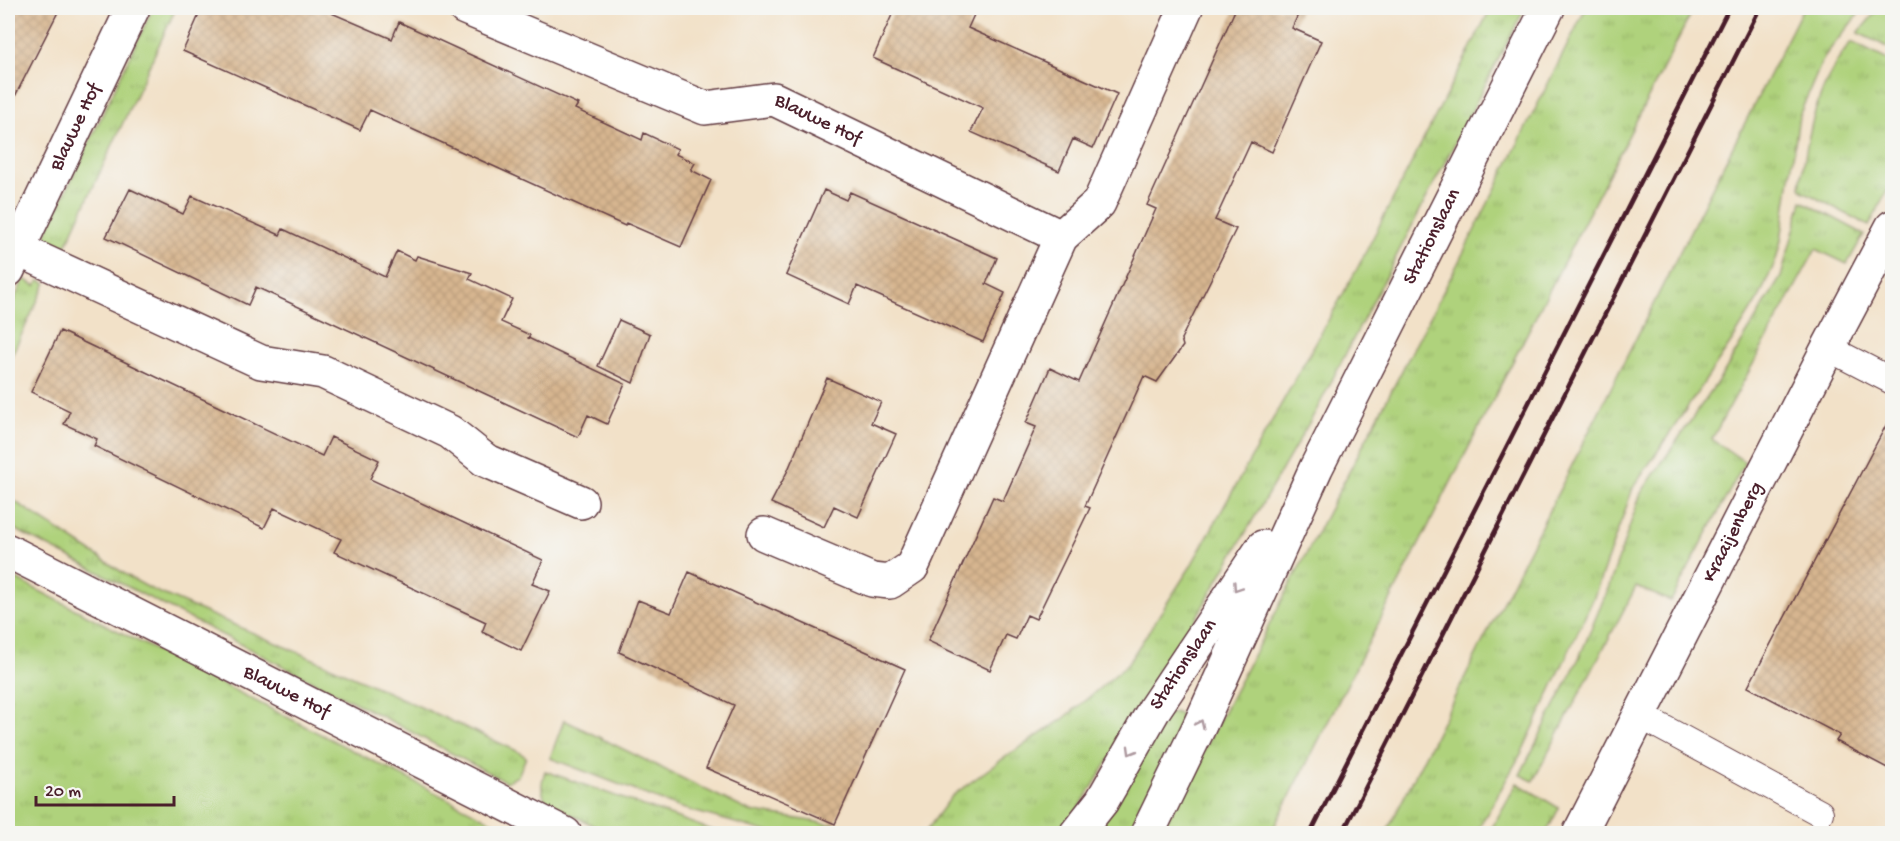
<svg xmlns="http://www.w3.org/2000/svg" width="1900" height="841" font-family="'Gochi Hand',sans-serif">
<style>
.grass{fill:url(#grass-tufts);stroke:#7c7853;stroke-width:1.5}
.building{fill:url(#building-cross-hatch)}
.lines{fill:none;stroke-linecap:round;stroke-linejoin:round}
.service-casing{stroke:#633c43;stroke-width:28}
.minor-casing{stroke:#633c43;stroke-width:36}
.tertiary-casing{stroke:#633c43;stroke-width:36}
.service{stroke:#fff;stroke-width:26}
.minor{stroke:#fff;stroke-width:33}
.tertiary{stroke:#fff;stroke-width:33}
.rail{stroke:#4a1f2b;stroke-width:4.5}
.oneway{stroke:#ae9aa0}
.labels{text-anchor:middle;dominant-baseline:central;stroke-width:4.5;stroke-linejoin:round;paint-order:stroke}
.street-label{font-size:20px;fill:#4a1f2b;stroke:#f6f6f2}
</style>
<defs>
<pattern id="grass-tufts" width="24" height="20" patternUnits="userSpaceOnUse" patternTransform="scale(1.5)"><rect width="24" height="20" fill="#afd27b"/><path d="M3 7l-1-3M5 7V3M7 7l1-3M15 17l-1-3M17 17v-4M19 17l1-3" fill="none" stroke="#98b46a"/></pattern>
<pattern id="building-cross-hatch" width="8" height="8" patternUnits="userSpaceOnUse" patternTransform="scale(1.5)"><rect width="8" height="8" fill="#d7b690"/><path d="M0 0l8 8M0 8l8-8" fill="none" stroke="#ba9c7c"/></pattern>
</defs>
<rect width="100%" height="100%" fill="#f6f6f2"/>
<filter id="ink" filterUnits="userSpaceOnUse"><feTurbulence type="fractalNoise" baseFrequency=".0167" numOctaves="2"/><feDisplacementMap in="SourceGraphic" scale="12" xChannelSelector="R" yChannelSelector="G"/><feConvolveMatrix kernelMatrix="1 2 1 2 8 2 1 2 1" color-interpolation-filters="sRGB"/></filter>
<filter id="wash" filterUnits="userSpaceOnUse"><feTurbulence type="fractalNoise" baseFrequency=".008" numOctaves="4" result="noise"/><feDisplacementMap in="SourceGraphic" scale="24" xChannelSelector="R" yChannelSelector="G"/><feGaussianBlur stdDeviation="1.35" result="paint"/><feColorMatrix in="noise" values="0 0 0 0 0 0 0 0 0 0 0 0 0 0 0 0 0 1.4 0 .05"/><feComposite in="paint" operator="in"/></filter>
<g filter="url(#wash)">
<rect width="100%" height="100%" fill="#f2e1c8"/>
<!-- grass -->
<path class="grass" d="M153 8H176L64 250 43 240Z
M1491 8H1525L1316 411 1173 658 1069 824 1060 833 924 834 952 796 1001 760 1063 719 1127 665 1189 569 1358 267Z
M1586 8H1694L1271 833 1160 834 1456 267Z
M1803 8H1863L1824 57 1799 116 1781 240 1776 260 1760 296 1734 338 1633 488 1594 597 1522 752 1476 833H1386Z
M1879 8H1892V49L1858 33Z
M1851 42 1892 62V181L1869 226 1803 191 1800 187C1808 133 1816 86 1851 42Z
M1802 201 1864 234 1847 264 1816 249 1712 439 1745 462 1671 601 1636 587 1533 781 1520 775 1579 658 1609 586 1641 493 1724 372 1781 277Z
M24 279 36 286 39 280 46 283 8 363V312Z
M8 497 131 578 151 589 348 674 517 751 526 757 518 776 506 782 385 718 8 526Z
M8 575 499 825 496 833H8Z
M1175 712 1183 716 1187 721 1133 833 1093 834 1166 715Z
M564 720 749 811 854 828 849 834 768 832 678 807 550 758Z
M545 771 720 833H609L547 803C540 790 541 784 545 771Z
M1517 783 1559 808 1546 833H1489Z"/>
<g id="blocks">
<!-- building -->
<path class="building" d="M8 8H60L8 110Z
M202 8H320L392 39 399 22 578 104 575 109 642 140 644 133 678 149 675 154 695 163 691 170 711 180 681 247 626 223 625 226 370 110 360 130 183 51Z
M895 8H977L968 28 1117 94 1093 148 1073 139 1059 171 971 132 983 108 873 58Z
M1236 8H1301L1292 28 1321 41 1272 152 1251 142 1215 220 1236 229 1181 339 1183 346 1157 382 1144 376 1085 506 1090 508 1036 619 1027 615 1016 639 1006 635 990 670 928 641 993 497 1003 501 1036 427 1026 423 1050 368 1079 382 1156 209 1147 205Z
M130 189 183 214 192 196 280 235 283 229 385 277 397 251 415 260 417 256 472 273 469 279 512 299 501 322 530 335 528 338 625 384 607 424 588 415 578 437 256 287 248 305 106 237Z
M824 190 846 200 850 192 997 258 986 284 1005 293 983 342 857 286 849 304 786 275Z
M619 320 650 334 633 383 598 366Z
M60 331 322 456 331 437 379 460 370 479 543 560 532 584 550 591 521 651 482 632 486 622 334 552 341 539 274 508 264 528 94 446 97 439 64 424 70 411 31 392Z
M827 378 881 402 871 423 896 434 858 517 834 506 824 527 771 503 788 470Z
M1893 412V771L1836 741 1840 735 1748 687Z
M689 572 905 669 835 824 706 768 734 705 619 652 638 600 671 613Z"/>
</g>
</g>
<g filter="url(#ink)">
<use href="#blocks" fill-opacity="0" stroke="#633c43" stroke-width="1.5"/>
<g class="lines">
<!-- service casing -->
<g class="service-casing">
<path id="service" d="M1828 348 1892 381
M1641 716 1820 813"/>
</g>
<!-- minor casing -->
<g class="minor-casing">
<g id="minor">
<path id="s1" d="M465 8 705 108 774 99 1061 237"/>
<path d="M17 249 261 362 323 372 450 432 485 460 581 502"/>
<path id="s2" d="M8 270 133 8"/>
<path d="M764 534 872 580 890 582 912 567 1061 237 1099 203 1186 8"/>
<path id="s3" d="M8 551 565 834"/>
<path id="s4" d="M1579 834 1828 348 1892 227"/>
</g>
</g>
<!-- tertiary casing -->
<g class="tertiary-casing">
<g id="tertiary">
<path id="s5" d="M1076 834 1102 801 1155 708 1263 547"/>
<path id="s6" d="M1147 834 1199 727 1316 468 1548 8"/>
</g>
</g>
<!-- service -->
<use href="#service" class="service"/>
<!-- minor -->
<use href="#minor" class="minor"/>
<!-- tertiary -->
<use href="#tertiary" class="tertiary"/>
<!-- rail -->
<path class="rail" d="M1310 834 1729 8
M1342 834 1760 8"/>
</g>
<!-- one-way arrows -->
<defs><path id="oneway-chevron" d="M-2-3.5L2.5 0L-2 3.5" fill="none" stroke-width="1.6" stroke-linecap="round" stroke-linejoin="round" transform="scale(1.5)"/></defs>
<g class="oneway">
<use href="#oneway-chevron" transform="translate(1237 587) rotate(124)"/>
<use href="#oneway-chevron" transform="translate(1200 724) rotate(-65)"/>
<use href="#oneway-chevron" transform="translate(1131 751) rotate(120)"/>
</g>
</g>
<g class="labels">
<!-- street labels -->
<g class="street-label">
<text stroke="none"><textPath href="#s1" startOffset="378">Blauwe Hof</textPath></text>
<text stroke="none"><textPath href="#s2" startOffset="158">Blauwe Hof</textPath></text>
<text stroke="none"><textPath href="#s6" startOffset="662">Stationslaan</textPath></text>
<text stroke="none"><textPath href="#s4" startOffset="339">Kraaijenberg</textPath></text>
<text stroke="none"><textPath href="#s5" startOffset="201">Stationslaan</textPath></text>
<text stroke="none"><textPath href="#s3" startOffset="312">Blauwe Hof</textPath></text>
</g>
</g>
<!-- margin -->
<rect width="1900" height="841" fill="none" stroke="#f6f6f2" stroke-width="30"/>
<!-- scale -->
<path d="M36 796v9h138v-9" fill="none" stroke="#4a1f2b" stroke-width="3"/>
<text x="45" y="796" font-size="18" fill="#4a1f2b" stroke="#f6f6f2" stroke-width="4.5" paint-order="stroke">20 m</text>
</svg>
